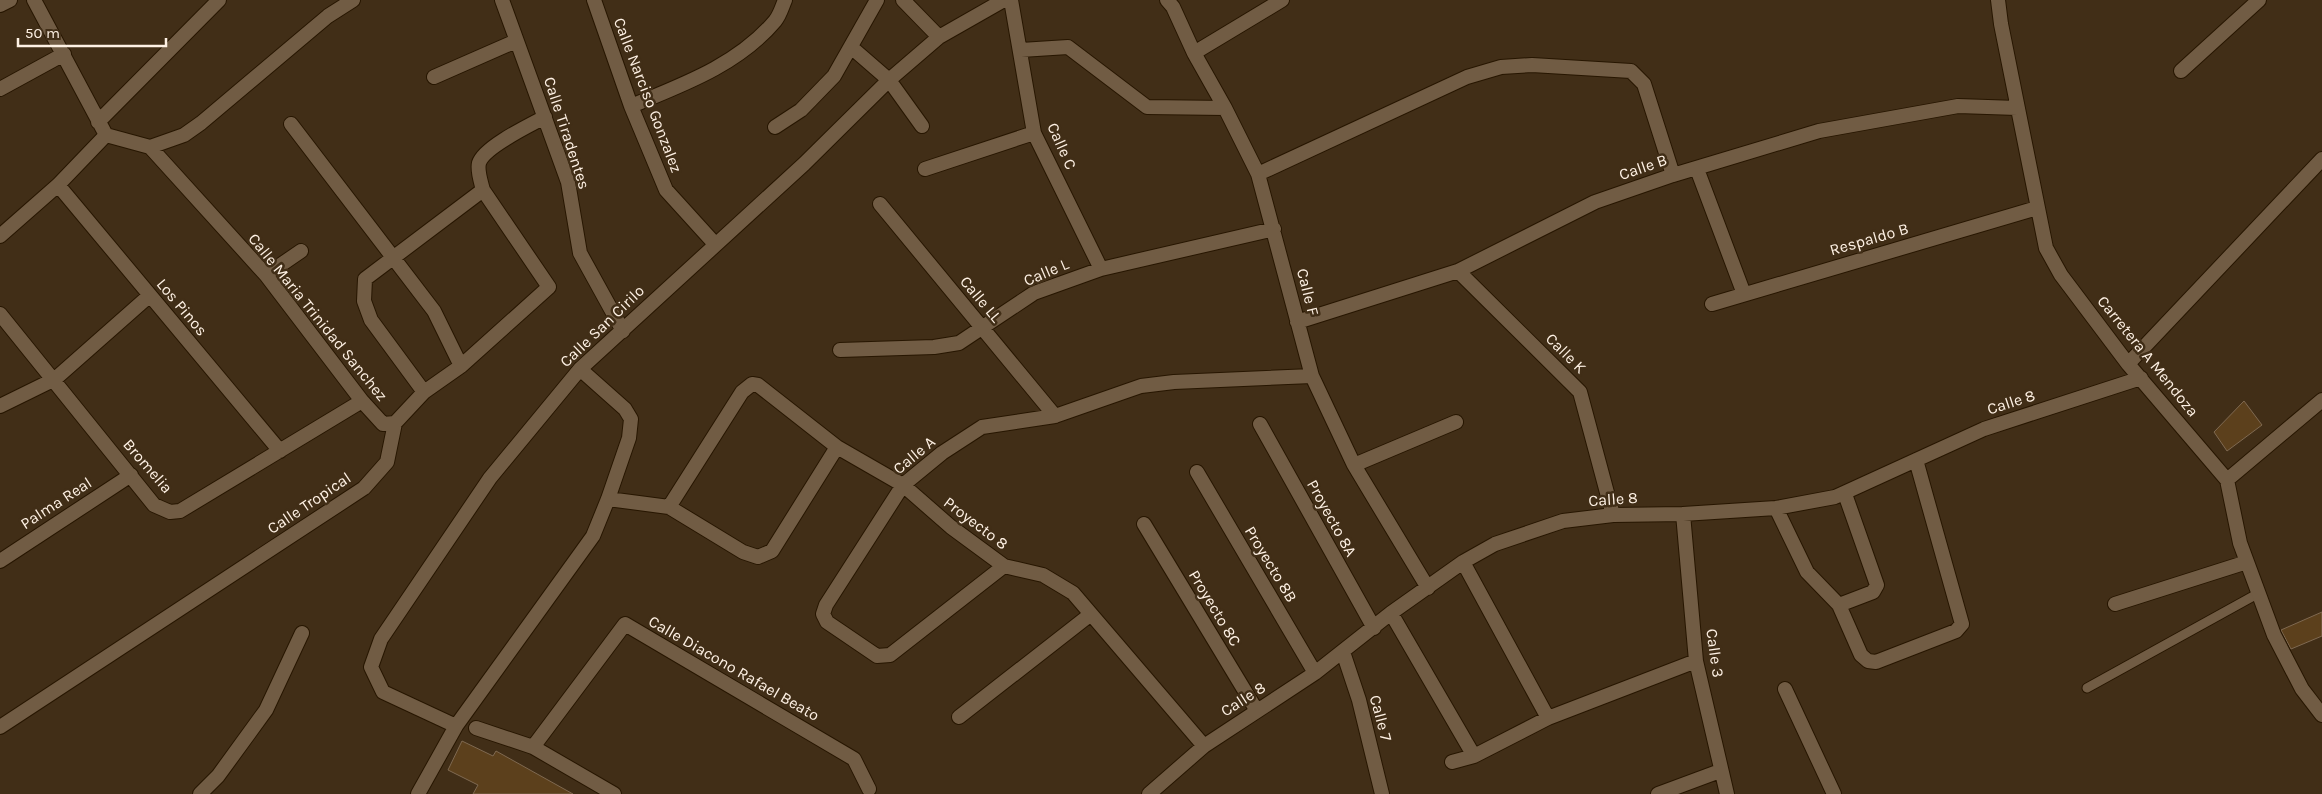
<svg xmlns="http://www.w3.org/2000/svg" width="2322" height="794" font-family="Karla,sans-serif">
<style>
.building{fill:#5c401c;stroke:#7f6951}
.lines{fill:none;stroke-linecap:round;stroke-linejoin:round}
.service-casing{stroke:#271601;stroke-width:11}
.minor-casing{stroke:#271601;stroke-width:16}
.service{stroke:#715c44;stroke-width:9}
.minor{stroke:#715c44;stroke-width:14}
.labels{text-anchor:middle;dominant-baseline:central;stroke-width:5;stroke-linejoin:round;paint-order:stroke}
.street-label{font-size:16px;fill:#fef1e4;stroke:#412e17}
</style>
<rect width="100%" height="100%" fill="#412e17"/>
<!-- building -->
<path class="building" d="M2244 401 2262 425 2227 451 2214 432Z
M2322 612V636L2291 649 2281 630Z
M462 741 493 756 496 751 573 794H473L478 785 448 770Z"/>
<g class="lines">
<!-- service casing -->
<g class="service-casing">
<path id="service" d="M2087 688 2259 593"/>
</g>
<!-- minor casing -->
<g class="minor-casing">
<path id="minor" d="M34 0 106 135 150 147 266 275 362 401 383 424 395 423
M502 0 568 182 580 253 623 331
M594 0 631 106 666 190 715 244
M903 0 939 37
M1011 0 1034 133 1101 269
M1167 0 1173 7 1194 53 1225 108 1258 174 1312 376 1354 465 1428 588
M1998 0 2001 24 2046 248 2061 275 2128 364 2227 480 2240 543 2274 635 2302 689 2322 715
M0 5 10 0
M851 47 889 80 922 126
M1021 50 1068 47 1147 107 1225 108
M1194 53 1282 0
M2181 71 2259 0
M434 77 516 41
M0 89 64 54
M631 106C682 85 738 65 775 21 780 15 782 7 785 0
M98 122 219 0
M291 124 434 311 461 366
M775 127 801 110 834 76 877 0
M150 147 184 135 201 123 328 16 353 0
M925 169 1034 133
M1697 169 1744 294
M1258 174 1467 77 1501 67 1532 65 1631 71 1644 84 1673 175
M58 185 280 451
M880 204 1055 416
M0 236 58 185 106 135
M1458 271 1580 392 1613 515
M266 275 301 251
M1712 304 2037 208
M0 314 154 505 170 512 180 511 362 401
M1297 322 1458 271 1595 202 1673 175 1819 131 1958 106 2017 108
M840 350 934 347 959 343 1034 293 1101 269 1274 229
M2128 364 2322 159
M424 392 371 320 364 301 365 279 483 190
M0 406 55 379 149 296
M1260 424 1374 628
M1354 465 1456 422
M1197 472 1315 673
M2227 480 2322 400
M608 499 669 507 743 552 758 557 772 551 837 447
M669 507 742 392 752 384 758 385 837 447 903 485 951 527 1004 566 1043 575 1073 593 1204 746
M1776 508 1807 572 1839 605 1861 655 1868 661 1876 662 1956 631 1962 624 1916 460
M1683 514 1696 661 1727 794
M1144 524 1257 711
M0 561 131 475
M1463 562 1548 718
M1004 566 890 655 877 656 827 622 823 614 826 605 903 485 942 453 982 427 1055 416 1141 386 1174 382 1312 376
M2115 604 2247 562
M1839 605 1873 592 1877 585 1845 494
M1391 613 1474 756
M1343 652 1359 700 1382 794
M1785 689 1834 794
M959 717 1091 614
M456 726 383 692 371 667 381 639 490 478 580 369 804 164 889 80 939 37 1004 0
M0 727 364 488 387 462 395 423 424 392 461 366 549 287 483 190C481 182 477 171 479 163 484 147 530 125 545 117
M476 728 533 747
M1452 762 1474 756 1548 718 1696 661
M200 794 218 776 266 710 302 633
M418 794 456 726 593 536 608 499 629 438 631 419 625 409 580 369
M614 794 533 747 625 624 854 759 869 789
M1149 794 1204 746 1315 673 1391 613 1463 562 1495 544 1563 521 1613 515 1683 514 1776 508 1835 497 1984 429 2141 378
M1658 794 1720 771"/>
</g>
<!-- service -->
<use href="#service" class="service"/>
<!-- minor -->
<use href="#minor" class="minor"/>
</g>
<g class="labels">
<!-- street labels -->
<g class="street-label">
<text transform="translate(648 95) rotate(69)">Calle Narciso Gonzalez</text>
<text transform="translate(567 133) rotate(72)">Calle Tiradentes</text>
<text transform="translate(1062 146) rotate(66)">Calle C</text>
<text transform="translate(1643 167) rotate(-19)">Calle B</text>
<text transform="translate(1869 239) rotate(-16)">Respaldo B</text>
<text transform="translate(1046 272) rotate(-23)">Calle L</text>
<text transform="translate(1308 292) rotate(76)">Calle F</text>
<text transform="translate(981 299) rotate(50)">Calle LL</text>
<text transform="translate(182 307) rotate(50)">Los Pinos</text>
<text transform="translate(318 317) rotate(51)">Calle Maria Trinidad Sanchez</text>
<text transform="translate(602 326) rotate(-44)">Calle San Cirilo</text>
<text transform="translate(1566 353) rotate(45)">Calle K</text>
<text transform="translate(2148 356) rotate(51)">Carretera A Mendoza</text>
<text transform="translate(2011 402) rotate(-18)">Calle 8</text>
<text transform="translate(914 455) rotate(-40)">Calle A</text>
<text transform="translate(148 466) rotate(49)">Bromelia</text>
<text transform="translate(1613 499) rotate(-4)">Calle 8</text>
<text transform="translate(56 503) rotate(-33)">Palma Real</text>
<text transform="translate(309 503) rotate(-34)">Calle Tropical</text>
<text transform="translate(1332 518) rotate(61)">Proyecto 8A</text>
<text transform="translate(976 523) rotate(37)">Proyecto 8</text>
<text transform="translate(1271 564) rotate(59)">Proyecto 8B</text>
<text transform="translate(1215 608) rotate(59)">Proyecto 8C</text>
<text transform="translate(1715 653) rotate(82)">Calle 3</text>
<text transform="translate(734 668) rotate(30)">Calle Diacono Rafael Beato</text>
<text transform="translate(1243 699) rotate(-33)">Calle 8</text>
<text transform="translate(1381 718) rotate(75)">Calle 7</text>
</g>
</g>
<!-- scale -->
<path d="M18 38v8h148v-8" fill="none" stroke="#fef1e4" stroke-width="2.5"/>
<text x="25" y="38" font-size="15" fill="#fef1e4" stroke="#412e17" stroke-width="4" paint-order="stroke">50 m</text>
</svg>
